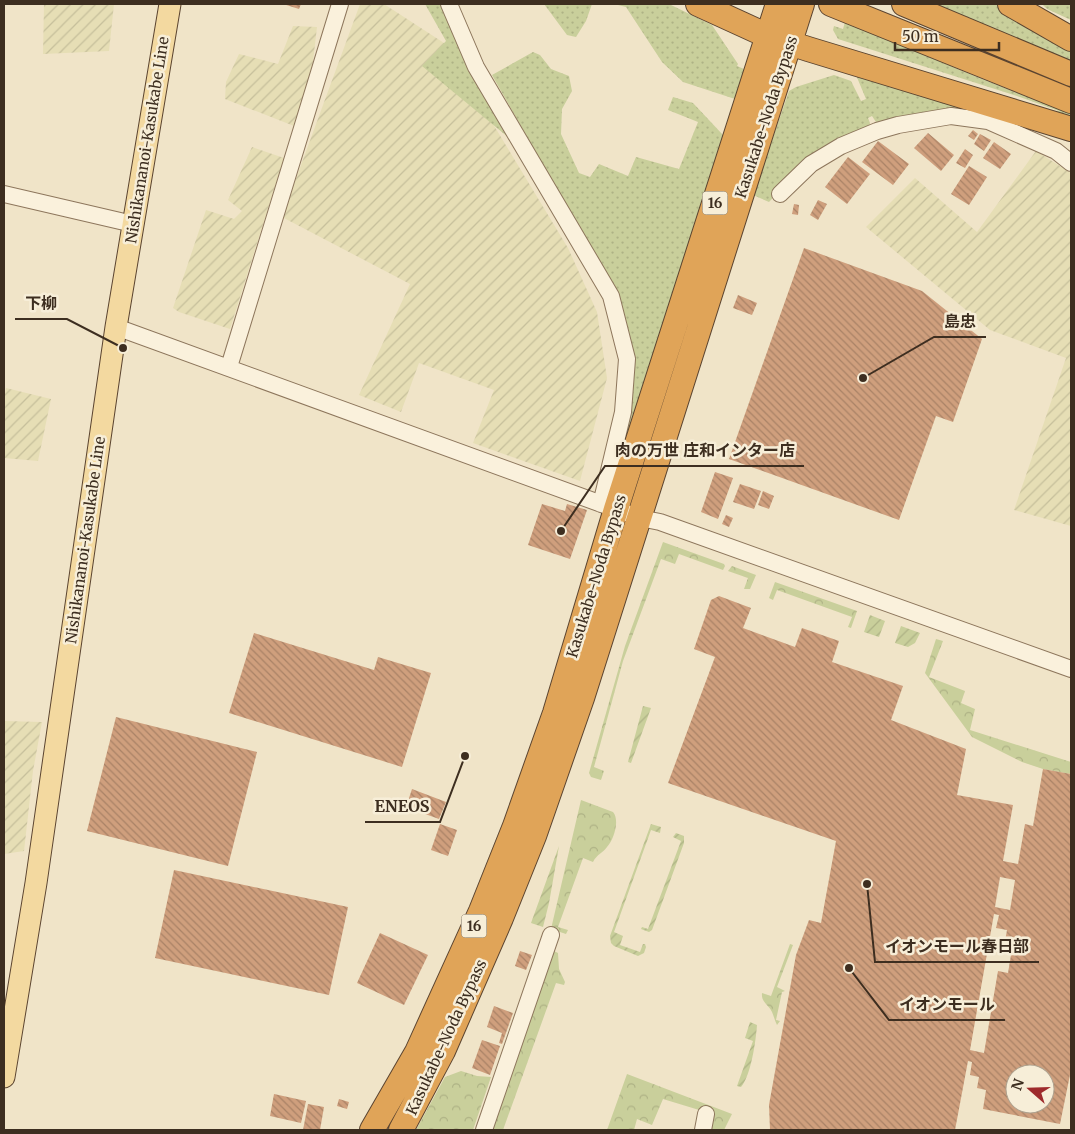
<svg xmlns="http://www.w3.org/2000/svg" width="1075" height="1134" font-family="Merriweather,'Noto Sans JP',serif">
<style>
.farmland{fill:url(#farmland-furrows)}
.grass{fill:url(#grass-dots)}
.forest{fill:url(#forest-crowns)}
.garden{fill:url(#garden-furrows)}
.building{fill:url(#building-back-hatch);fill-rule:evenodd}
.lines{fill:none;stroke-linecap:round;stroke-linejoin:round}
.minor-casing{stroke:#8d765c;stroke-width:18}
.major-casing{stroke:#5b4430;stroke-width:23}
.highway-casing{stroke:#5b4430;stroke-width:26}
.minor{stroke:#faf1dc;stroke-width:16}
.major{stroke:#f3d9a0;stroke-width:21}
.highway{stroke:#e0a458;stroke-width:24}
.labels{text-anchor:middle;dominant-baseline:central;stroke-width:5;stroke-linejoin:round;paint-order:stroke}
.shield{fill:#f7eed8;stroke:#756857;stroke-width:1}
.shield-label{font-size:14px;font-weight:bold;fill:#3d2e20}
.street-label{font-size:15px;fill:#3d2e20;stroke:#f7eed8}
.leader{fill:none;stroke:#3d2e20;stroke-width:2}
.callout-dot{fill:#3d2e20;stroke:#f7eed8;stroke-width:2}
.callout-label{font-size:16px;text-anchor:middle;font-weight:bold;fill:#3d2e20;stroke:#f7eed8;stroke-width:5;stroke-linejoin:round;paint-order:stroke}
</style>
<defs>
<pattern id="farmland-furrows" width="10" height="10" patternUnits="userSpaceOnUse" patternTransform="scale(1.25)"><rect width="10" height="10" fill="#e6deb5"/><path d="M-1 1l2-2M0 10L10 0M9 11l2-2" fill="none" stroke="#c6bf9b"/></pattern>
<pattern id="grass-dots" width="8" height="8" patternUnits="userSpaceOnUse" patternTransform="scale(1.25)"><rect width="8" height="8" fill="#c9cf9b"/><path d="M2 2h.1M6 6h.1" fill="none" stroke="#aeb285" stroke-width="1.8" stroke-linecap="round"/></pattern>
<pattern id="forest-crowns" width="20" height="18" patternUnits="userSpaceOnUse" patternTransform="scale(1.25)"><rect width="20" height="18" fill="#c9cf9b"/><path d="M2 6a3 3 0 1 1 6 0M12 15a3 3 0 1 1 6 0" fill="none" stroke="#aeb285"/></pattern>
<pattern id="garden-furrows" width="10" height="10" patternUnits="userSpaceOnUse" patternTransform="scale(1.25)"><rect width="10" height="10" fill="#c9cf9b"/><path d="M-1 1l2-2M0 10L10 0M9 11l2-2" fill="none" stroke="#aeb285"/></pattern>
<pattern id="building-back-hatch" width="6" height="6" patternUnits="userSpaceOnUse" patternTransform="scale(1.25)"><rect width="6" height="6" fill="#cf9f7d"/><path d="M-1 5l2 2M0 0l6 6M5-1l2 2" fill="none" stroke="#a98266"/></pattern>
</defs>
<rect width="100%" height="100%" fill="#f0e4c8"/>
<!-- farmland -->
<path class="farmland" d="M44 4H114L109 51 43 54Z
M360 4H384L444 43 568 248 597 312 607 378 580 481 473 443 494 390 419 363 401 412 359 395 410 284 282 217Z
M293 26 317 27 312 70 294 126 225 99 226 82 239 54 278 64Z
M252 147 284 158 230 329 179 312 173 308 206 210 234 219 242 211 228 200Z
M1036 151 1071 173V526L1014 510 1066 358 990 330 866 227 915 178 977 232Z
M6 388 51 399 38 461 4 458V399Z
M4 721 42 722 33 771 24 851 4 854Z"/>
<!-- grass -->
<path class="grass" d="M425 4H444L515 143 422 66 446 41Z
M544 4H592L586 21 576 37 567 35Z
M614 4H669L712 25 738 64 737 66 744 69 735 99 683 82 662 62 626 7Z
M931 4H998L1071 46V63Z
M1042 4H1071V20L1047 9Z
M845 22 977 77 1071 114V122L943 77 1053 111H1059L1017 96 838 39 833 30 834 26 843 29Z
M533 52 540 55 551 69 569 76 572 91 562 109 561 134 579 173 590 177 599 164 628 176 636 157 679 169 698 122 668 110 673 97 693 103 723 135 614 482 621 339 566 206 492 75Z
M834 75 851 81 861 101 866 99 856 75 1025 126 984 118 881 125 876 122 872 116 868 118 870 123 868 131 786 184 769 202 753 195 789 91 796 87Z"/>
<!-- forest -->
<path class="forest" d="M663 542 724 564 725 566 723 570 679 554 675 564 661 559 623 661 594 767 604 771 601 780 591 777 589 773 625 646Z
M732 566 756 575 750 589H744L748 578 728 571Z
M775 582 857 611 851 628 848 627 852 617 777 590 773 600 769 598Z
M936 639 943 641 929 677 965 691 961 703 975 709 970 730 1071 762V774L1043 769 1022 762 972 737 925 673Z
M581 800 613 812C620 820 614 839 607 847 603 853 597 854 593 862L583 858 558 927 568 930 566 934 551 929Z
M790 944 793 945 777 987 785 991 782 992 776 1020 780 1021 777 1025C775 1021 774 1017 772 1012 768 1004 761 1002 762 993L771 996Z
M552 950 558 953 559 969 565 982 564 985 556 983 503 1130H489Z
M461 1071 477 1076 491 1077 473 1130H416L445 1077Z
M627 1074 732 1114 724 1130H706L709 1113 663 1099 652 1125 637 1119 634 1130H607Z"/>
<!-- garden -->
<path class="garden" d="M870 615 885 621 879 637 864 632Z
M901 626 920 633 915 643 908 647 895 643Z
M643 706 651 708 631 763 628 762Z
M651 824 661 827 660 833 651 830 614 932 623 936 620 945 640 952 643 944H645L646 947 644 953 638 956 614 946 611 943 610 936Z
M676 833 684 836V843L652 930 649 932 641 929 642 927 648 929 681 841 673 837Z
M559 846 549 903 543 927 531 923Z
M750 1022 757 1025C756 1040 751 1076 741 1087L737 1086 753 1041 745 1038Z"/>
<!-- building -->
<path class="building" d="M283 4H301L299 9Z
M973 130 978 134 974 140 968 136Z
M928 133 954 155 941 171 914 148Z
M980 134 991 140 984 151 974 144Z
M878 141 909 164 893 185 862 162Z
M994 142 1011 154 1000 169 983 158Z
M965 149 973 155 965 168 956 163Z
M848 157 870 174 847 204 825 187Z
M969 166 987 177 969 205 951 194Z
M818 200 827 204 818 220 810 215Z
M794 204 799 205 798 215 792 214Z
M804 248 922 291 982 339 953 422 936 416 899 520 729 459Z
M738 295 757 303 752 315 733 308Z
M690 446 697 449 695 456 688 453Z
M715 472 733 478 718 519 701 512Z
M740 484 761 491 754 509 733 502Z
M763 491 774 496 769 509 758 505Z
M542 504 565 511 567 504 587 510 570 559 528 545Z
M726 515 733 518 729 527 722 524Z
M719 596 751 608 743 628 795 647 802 628 839 641 832 662 903 686 891 720 966 749 957 795 1013 805 1003 861 1018 864 1025 824 1033 826 1043 769 1071 774V1070L1060 1124 983 1109 986 1090 977 1088 979 1077 970 1075 972 1062 968 1061 955 1130H770L769 1105 796 955 809 920 821 923 836 841 668 783 715 657 694 649 711 600ZM1000 877 1015 880 1010 910 995 907ZM994 914 999 915 996 928 1007 930 1005 941 1013 943 1008 973 998 971 984 1053 970 1050ZM1015 1074H1045V1104H1015Z
M254 633 374 670 378 657 431 673 402 767 229 713Z
M116 717 257 752 228 866 87 831Z
M412 789 446 802 439 819 406 807Z
M440 824 457 830 448 856 431 850Z
M174 870 348 907 329 995 155 958Z
M380 933 428 955 404 1005 357 983Z
M520 951 532 955 526 970 515 966Z
M494 1006 513 1013 502 1044 499 1043 502 1033 487 1027Z
M482 1040 500 1046 490 1075 472 1068Z
M274 1094 306 1101 301 1123 270 1116Z
M339 1099 349 1102 347 1109 337 1106Z
M308 1104 324 1107 320 1130H303Z"/>
<g class="lines">
<!-- minor casing -->
<g class="minor-casing">
<path id="minor" d="M449 4 476 67 611 296 627 359 623 412 601 504
M4 194 133 224
M780 194 811 164 841 146 877 131 898 125 951 116 988 121 1056 151 1071 163
M116 327 640 518 660 522 1071 669
M229 367 340 4
M484 1130 551 935
M703 1130 706 1114"/>
</g>
<!-- major casing -->
<g class="major-casing">
<path id="major" d="M4 1077 36 883 116 327 170 4"/>
</g>
<!-- highway casing -->
<g class="highway-casing">
<path id="highway" d="M698 4 768 36 808 49 1071 129
M831 4 1071 101
M904 4 1071 74
M1010 4 1071 39
M372 1130 417 1052 481 911 515 826 555 713 616 509 778 4
M401 1130 443 1051 501 918 534 836 582 698 802 4"/>
</g>
<!-- minor -->
<use href="#minor" class="minor"/>
<!-- major -->
<use href="#major" class="major"/>
<!-- highway -->
<use href="#highway" class="highway"/>
</g>
<g class="labels">
<!-- shield labels -->
<g class="shield">
<rect x="702.5" y="191.5" width="25" height="23" rx="4"/>
<rect x="461.5" y="914.5" width="25" height="23" rx="4"/>
</g>
<g class="shield-label">
<text x="715" y="203">16</text>
<text x="474" y="926">16</text>
</g>
<!-- street labels -->
<g class="street-label">
<text transform="translate(766 117) rotate(-72)">Kasukabe-Noda Bypass</text>
<text transform="translate(147 140) rotate(-81)">Nishikananoi-Kasukabe Line</text>
<text transform="translate(85 540) rotate(-82)">Nishikananoi-Kasukabe Line</text>
<text transform="translate(596 576) rotate(-73)">Kasukabe-Noda Bypass</text>
<text transform="translate(446 1037) rotate(-65)">Kasukabe-Noda Bypass</text>
</g>
</g>
<!-- callouts -->
<path class="leader" d="M123 348L67 319H15M863 378L934 337H986M561 531L605 466H804M465 756L440 822H365M867 884L875 962H1039M849 968L889 1020H1005"/>
<g class="callout-dot">
<circle cx="123" cy="348" r="5"/>
<circle cx="863" cy="378" r="5"/>
<circle cx="561" cy="531" r="5"/>
<circle cx="465" cy="756" r="5"/>
<circle cx="867" cy="884" r="5"/>
<circle cx="849" cy="968" r="5"/>
</g>
<g class="callout-label">
<text x="41" y="309">下柳</text>
<text x="960" y="327">島忠</text>
<text x="705" y="456">肉の万世 庄和インター店</text>
<text x="402" y="812">ENEOS</text>
<text x="957" y="952">イオンモール春日部</text>
<text x="947" y="1010">イオンモール</text>
</g>
<!-- border -->
<rect width="1075" height="1134" fill="none" stroke="#3d2e20" stroke-width="10"/>
<!-- north arrow -->
<g transform="translate(1030 1089) rotate(290)"><circle r="24" fill="#f7eed8" stroke="#ada18e"/>
<path d="M0-4L9 19L0 12L-9 19Z" fill="#9e2a2b"/>
<text y="-8" font-size="14" font-weight="bold" text-anchor="middle" fill="#3d2e20">N</text>
</g>
<!-- scale -->
<path d="M895 42v8h104v-8" fill="none" stroke="#3d2e20" stroke-width="2.5"/>
<text x="902" y="42" font-size="15" fill="#3d2e20" stroke="#f7eed8" stroke-width="4" paint-order="stroke">50 m</text>
</svg>
